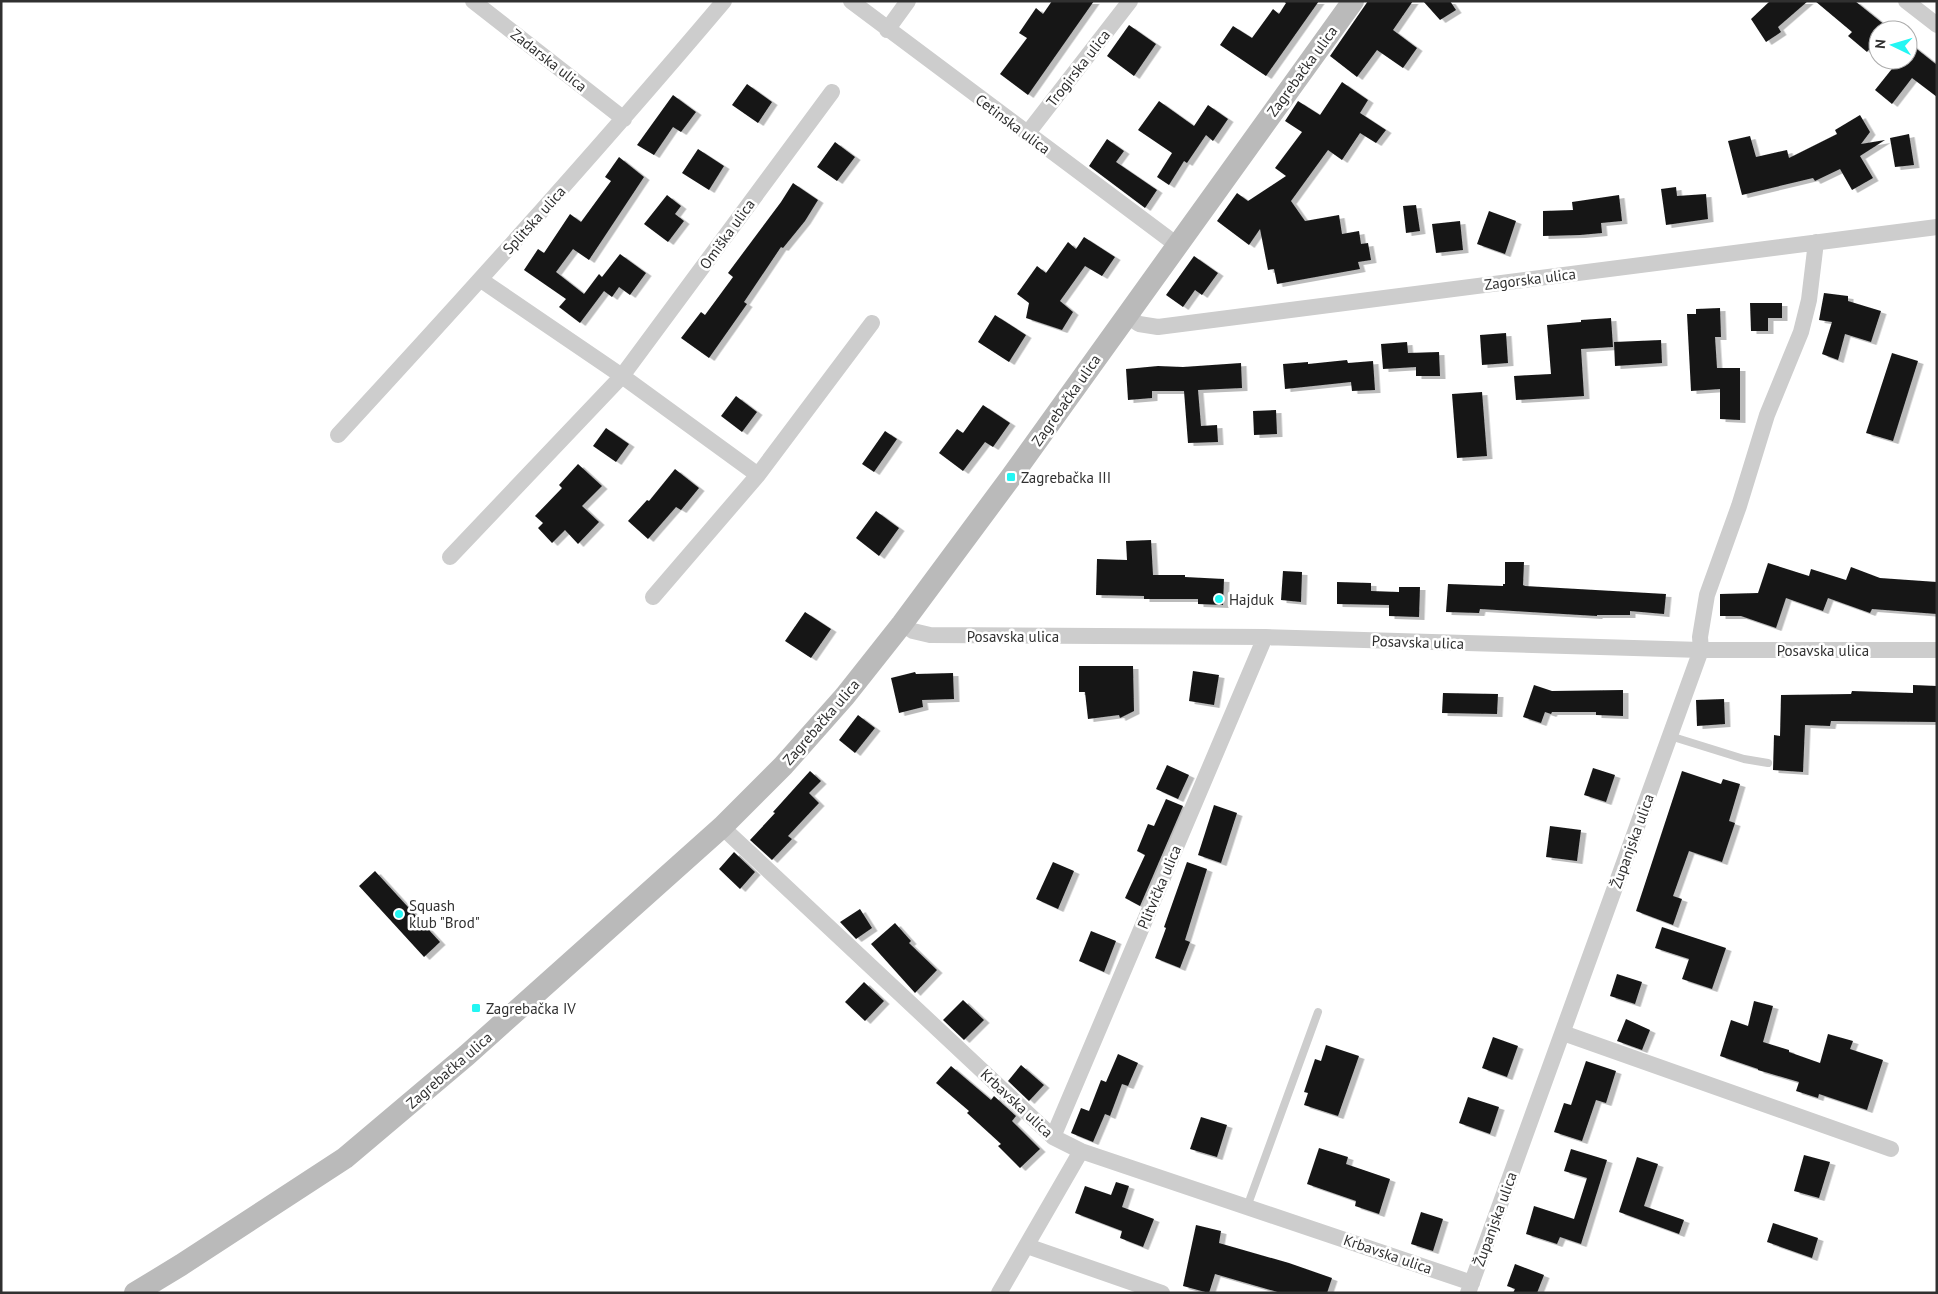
<svg xmlns="http://www.w3.org/2000/svg" width="1938" height="1294" font-family="'PT Sans',sans-serif">
<style>
.building{fill:#171717;filter:url(#shadow)}
.lines{fill:none;stroke-linecap:round;stroke-linejoin:round}
.service{stroke:#cdcdcd;stroke-width:8}
.minor{stroke:#cdcdcd;stroke-width:16}
.secondary{stroke:#bababa;stroke-width:22}
.poi-dot{fill:#23f6f3;stroke:#fff;stroke-width:2}
.labels{text-anchor:middle;dominant-baseline:central;stroke-width:5;stroke-linejoin:round;paint-order:stroke}
.street-label{font-size:15px;fill:#303030;stroke:#fff}
.poi-label{font-size:15px;fill:#303030;stroke:#fff;text-anchor:start}
</style>
<defs>
<filter id="shadow"><feDropShadow dx="5.5" dy="3" stdDeviation="0" flood-color="#0004"/></filter>
</defs>
<rect width="100%" height="100%" fill="#fff"/>
<!-- building -->
<path class="building" d="M1052 1H1094L1028 95 1000 74 1027 38 1019 33 1036 8 1043 14Z
M1283 1H1319L1266 76 1220 45 1233 26 1252 38 1273 9 1279 14 1286 3Z
M1368 1H1413L1393 30 1417 48 1403 68 1377 50 1357 77 1330 56Z
M1423 1H1450L1456 10 1440 20Z
M1770 1H1808L1778 27 1781 32 1766 42 1751 19Z
M1815 1H1855L1891 30H1878V54L1870 48 1867 52 1848 36 1852 32Z
M1129 25 1156 44 1134 76 1107 56Z
M1908 42 1937 65V97L1912 78 1892 104 1875 90 1899 60H1908Z
M1342 82 1368 100 1360 113 1386 130 1376 143 1360 133 1342 160 1328 150 1291 201 1305 221 1339 215 1342 234 1359 231 1361 244 1368 243 1371 260 1358 262 1360 269 1277 284 1274 269 1268 270 1260 229 1249 245 1217 221 1237 193 1248 201 1286 176 1275 168 1302 132 1285 121 1298 101 1320 115Z
M747 84 772 102 758 123 732 105Z
M673 95 696 112 681 132 673 127 654 155 637 145Z
M1159 101 1194 126 1208 105 1228 119 1213 141 1206 135 1187 163 1184 161 1169 185 1157 177 1172 153 1138 130Z
M1860 115 1870 132 1861 144 1885 140 1860 156 1873 178 1852 190 1840 169 1815 181 1813 178 1742 195 1728 141 1750 136 1756 157 1787 150 1789 158 1837 134 1835 130Z
M1909 134 1914 165 1895 167 1890 138Z
M1107 139 1124 151 1116 162 1157 190 1145 208 1089 166Z
M835 142 855 157 837 181 817 167Z
M698 149 724 166 709 190 682 173Z
M619 157 644 177 589 260 573 249 556 272 584 294 599 274 602 277 620 254 646 273 630 295 619 287 612 297 604 291 580 323 559 307 566 299 524 270 538 249 544 253 570 214 581 222 611 181 605 177Z
M793 183 818 200 805 221 783 248 781 247 744 302 747 304 709 358 681 338 701 312 705 315 733 277 728 273 781 202Z
M1676 187 1677 196 1706 194 1708 219 1666 225 1661 189Z
M667 195 681 206 675 214 684 221 668 242 644 224Z
M1619 195 1622 221 1601 223 1602 233 1580 235 1543 236V211L1573 210 1572 202Z
M1416 205 1420 231 1406 233 1403 206Z
M1489 211 1516 221 1505 254 1477 244Z
M1460 221 1463 250 1436 253 1432 224Z
M1084 237 1115 257 1102 276 1085 266 1060 301 1073 312 1062 330 1026 318 1029 303 1017 294 1037 266 1046 273 1068 242 1076 249Z
M1194 256 1218 273 1202 295 1195 290 1183 307 1166 295Z
M1824 293 1848 296V301L1881 311 1871 342 1845 334 1838 360 1822 354 1832 322 1819 320Z
M1750 303H1782V318H1768V331H1751Z
M1720 308 1721 337H1715L1717 368H1740V420L1720 419V389L1691 391 1687 314H1696V309Z
M995 315 1026 335 1009 362 978 342Z
M1611 318 1613 347 1581 349 1584 396 1516 400 1514 376 1551 374 1547 325 1581 322V320Z
M1506 333 1508 363 1482 365 1480 335Z
M1661 340 1662 363 1615 366 1614 342Z
M1407 342 1408 353 1439 352 1440 376H1416V367L1383 369 1381 344Z
M1892 353 1918 361 1893 441 1866 433Z
M1347 360 1348 363 1373 361 1375 390 1352 391 1351 382 1285 389 1283 364 1308 362V364Z
M1241 363 1242 388 1198 390 1201 426 1217 425 1218 442 1188 443 1184 391H1152V398L1128 400 1126 369 1158 366 1183 367Z
M1482 392 1487 456 1457 458 1452 394Z
M736 396 757 412 742 432 721 416Z
M983 405 1010 423 993 447 985 442 963 471 939 453 957 429 963 433Z
M1276 410 1277 434 1254 435 1253 411Z
M606 428 629 444 616 462 593 446Z
M885 431 897 439 874 472 862 464Z
M578 464 602 486 582 506 599 522 578 544 565 530 552 543 538 528 543 523 535 516 562 488 559 485Z
M675 469 699 488 681 510 676 507 648 539 628 521 647 500 649 501Z
M876 511 899 528 879 556 856 538Z
M1151 540 1153 575H1185V577L1224 579 1223 605 1198 604V599H1144V596L1096 595 1097 559 1127 560 1126 541Z
M1505 562H1524L1523 585 1525 586 1666 594 1664 614 1630 611V615H1597V616L1480 609 1479 613 1446 612 1448 584 1503 586V584H1505Z
M1768 563 1809 576 1811 569 1846 580 1851 567 1880 578 1937 582V614L1872 609 1870 613 1828 598 1823 611 1786 598 1776 628 1741 616H1720V594L1758 593Z
M1283 571 1302 572 1301 602 1281 600Z
M1337 582 1371 583V591L1399 592V587H1420L1419 617 1389 616V605L1337 604Z
M805 612 831 629 811 658 785 641Z
M1079 666H1133L1134 711 1120 718 1119 715 1088 719 1085 692H1079Z
M1193 671 1219 675 1214 705 1189 701Z
M915 672 916 674 953 673 954 699 922 700 923 707 899 713 891 678Z
M1534 685 1552 691 1623 690V716L1596 715V712H1552L1551 714 1545 712 1541 723 1523 717Z
M1913 685 1937 686V722L1831 721 1830 726 1805 725 1803 772 1773 770 1774 735 1780 736 1781 695 1851 694 1852 691 1913 693Z
M1443 693 1498 694 1497 714 1442 713Z
M1724 699 1725 724 1697 726 1696 700Z
M858 715 875 728 855 753 839 740Z
M1167 765 1189 775 1178 799 1156 789Z
M1593 768 1615 775 1606 802 1584 795Z
M810 771 821 781 809 793 819 803 788 836 792 839 772 860 750 840 775 813 773 812Z
M1682 771 1721 784 1723 779 1740 784 1729 821 1735 823 1722 862 1689 851 1673 896 1682 899 1673 925 1636 911Z
M1166 799 1183 806 1140 906 1125 898 1145 855 1137 851 1148 824 1154 826Z
M1214 805 1237 813 1221 863 1198 855Z
M1550 826 1581 830 1577 861 1546 857Z
M734 852 755 872 740 889 719 869Z
M1053 862 1074 871 1058 909 1036 899Z
M1187 862 1207 869 1185 940 1190 942 1180 968 1155 958 1166 928 1164 927Z
M375 871 440 942 424 957 359 886Z
M860 909 872 928 856 939 840 922Z
M895 923 911 941 909 943 937 970 915 993 871 944Z
M1662 927 1726 948 1712 989 1682 979 1689 959 1655 948Z
M1091 931 1116 941 1104 972 1079 961Z
M1617 974 1642 982 1635 1004 1610 996Z
M864 982 884 1001 865 1021 845 1002Z
M963 1000 984 1020 964 1040 943 1020Z
M1754 1001 1773 1006 1763 1042 1789 1050V1052L1820 1063 1828 1034 1853 1041 1850 1049 1883 1060 1867 1110 1819 1094 1818 1098 1796 1091 1799 1082 1758 1070V1069L1720 1056 1731 1020 1748 1026Z
M1626 1019 1650 1030 1642 1050 1617 1041Z
M1493 1037 1518 1046 1507 1077 1482 1068Z
M1326 1045 1359 1056 1338 1116 1304 1105 1308 1093 1304 1092 1315 1059 1321 1061Z
M1118 1054 1138 1063 1128 1086 1122 1084 1110 1116 1105 1114 1093 1142 1071 1133 1081 1108 1089 1111 1101 1080 1106 1082Z
M1586 1061 1616 1071 1606 1103 1596 1100 1582 1141 1554 1132 1564 1103 1571 1105Z
M1021 1065 1044 1085 1029 1101 1008 1081Z
M951 1066 991 1100 994 1096 1016 1116 1012 1121 1040 1149 1020 1168 998 1146 1001 1144 967 1113 969 1111 936 1083Z
M1468 1097 1499 1107 1490 1134 1459 1123Z
M1201 1117 1227 1125 1217 1157 1190 1149Z
M1319 1148 1348 1157 1346 1164 1390 1179 1379 1214 1355 1206 1356 1201 1307 1184Z
M1571 1149 1607 1160 1581 1244 1560 1237 1557 1244 1526 1234 1534 1206 1574 1219 1587 1178 1564 1171Z
M1804 1155 1830 1162 1819 1198 1794 1191Z
M1637 1157 1658 1164 1644 1206 1684 1220 1679 1234 1619 1212Z
M1116 1182 1129 1186 1122 1207 1154 1219 1143 1247 1120 1238 1122 1231 1075 1213 1085 1186 1111 1195Z
M1421 1212 1443 1219 1433 1251 1411 1244Z
M1773 1223 1818 1238 1812 1258 1767 1242Z
M1196 1225 1221 1231 1219 1243 1289 1263 1332 1278 1327 1293H1281L1215 1274 1209 1293 1183 1286Z
M1515 1264 1544 1275 1537 1293H1513L1515 1289 1507 1286Z"/>
<g class="lines">
<!-- service -->
<path class="service" d="M1670 736 1744 759 1768 763
M1247 1207 1318 1012"/>
<!-- minor -->
<path class="minor" d="M473 1 624 119
M851 1 1177 245
M1906 1 1937 25
M887 30 908 1
M1027 134 1130 1
M481 280 622 376 758 475
M1126 315 1139 324 1158 327 1937 227
M338 435C470 292 599 149 724 1
M450 557 622 376 832 92
M653 597 758 475 872 323
M902 624 913 631 930 635 1265 637 1701 650H1937
M722 827 1053 1137 1081 1151 1472 1283
M1563 1033 1891 1149
M1053 1137 1265 637
M1027 1246 1162 1293
M999 1293 1081 1151
M1468 1293 1701 650 1700 637 1707 595 1739 506 1767 415 1801 332 1809 300 1816 242"/>
<!-- secondary -->
<path class="secondary" d="M135 1293 181 1265 345 1158 467 1055 722 827 783 766 845 696 902 624 1011 477 1353 1"/>
</g>
<!-- markers -->
<g class="poi-dot">
<rect x="1006" y="472" width="10" height="10" rx="2.5"/>
<circle cx="1219" cy="599" r="5"/>
<circle cx="399" cy="914" r="5"/>
<rect x="471" y="1003" width="10" height="10" rx="2.5"/>
</g>
<g class="labels">
<!-- street labels -->
<g class="street-label">
<text transform="translate(549 60) rotate(38)">Zadarska ulica</text>
<text transform="translate(1078 68) rotate(-52)">Trogirska ulica</text>
<text transform="translate(1302 71) rotate(-54)">Zagrebačka ulica</text>
<text transform="translate(1013 124) rotate(37)">Cetinska ulica</text>
<text transform="translate(534 220) rotate(-48)">Splitska ulica</text>
<text transform="translate(727 234) rotate(-54)">Omiška ulica</text>
<text transform="translate(1530 279) rotate(-7)">Zagorska ulica</text>
<text transform="translate(1066 400) rotate(-55)">Zagrebačka ulica</text>
<text x="1013" y="636">Posavska ulica</text>
<text transform="translate(1418 642) rotate(2)">Posavska ulica</text>
<text x="1823" y="650">Posavska ulica</text>
<text transform="translate(821 722) rotate(-49)">Zagrebačka ulica</text>
<text transform="translate(1632 841) rotate(-70)">Županjska ulica</text>
<text transform="translate(1159 887) rotate(-67)">Plitvička ulica</text>
<text transform="translate(449 1070) rotate(-41)">Zagrebačka ulica</text>
<text transform="translate(1017 1103) rotate(43)">Krbavska ulica</text>
<text transform="translate(1495 1219) rotate(-70)">Županjska ulica</text>
<text transform="translate(1388 1254) rotate(19)">Krbavska ulica</text>
</g>
<!-- poi labels -->
<g class="poi-label">
<text x="1021" y="477">Zagrebačka III</text>
<text x="1229" y="599">Hajduk</text>
<text x="409" y="905">Squash<tspan x="409" dy="17">klub "Brod"</tspan></text>
<text x="486" y="1008">Zagrebačka IV</text>
</g>
</g>
<!-- border -->
<rect width="1938" height="1294" fill="none" stroke="#303030" stroke-width="5"/>
<!-- north arrow -->
<g transform="translate(1893 45) rotate(275)"><circle r="24" fill="#ffffff" stroke="#acacac"/>
<path d="M0-4L9 19L0 12L-9 19Z" fill="#23f6f3"/>
<text y="-8" font-size="14" font-weight="bold" text-anchor="middle" fill="#303030">N</text>
</g>
</svg>
